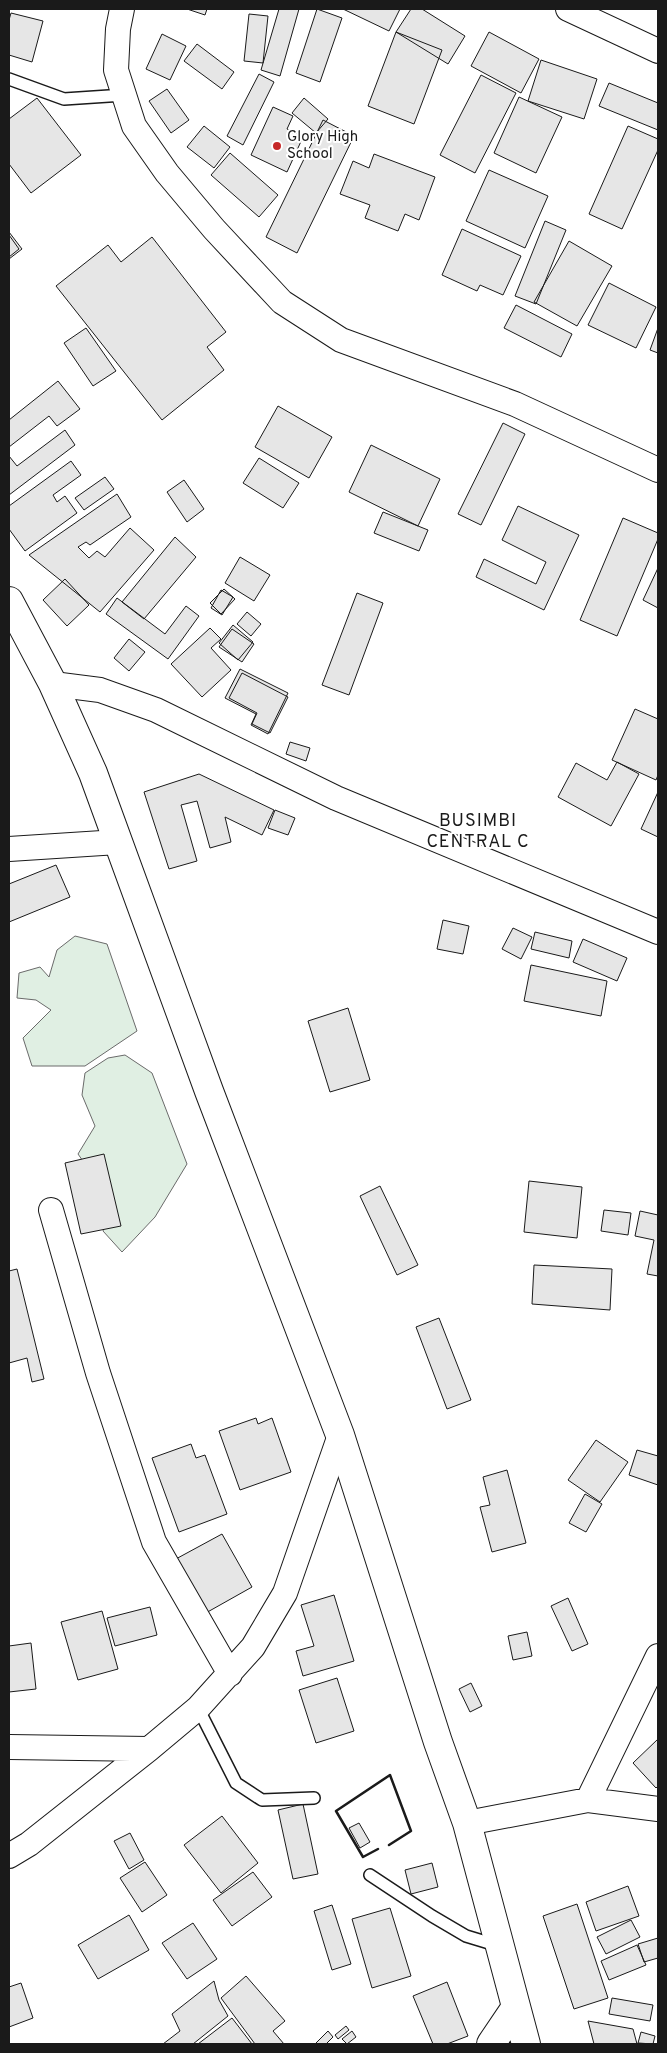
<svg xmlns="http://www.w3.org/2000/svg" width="667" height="2053" font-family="Overpass,sans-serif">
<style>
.green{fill:#e0efe3;stroke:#6a6a6a}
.building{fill:#e6e6e6;stroke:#1a1a1a}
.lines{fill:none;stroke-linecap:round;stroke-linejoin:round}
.lane-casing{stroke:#1a1a1a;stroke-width:14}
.street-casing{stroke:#1a1a1a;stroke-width:26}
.secondary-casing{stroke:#1a1a1a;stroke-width:30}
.lane{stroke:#fff;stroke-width:11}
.street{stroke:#fff;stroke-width:24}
.secondary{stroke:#fff;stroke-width:28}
.wall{stroke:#1a1a1a;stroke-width:2.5}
.poi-dot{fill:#c62828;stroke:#fff;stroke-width:2}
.labels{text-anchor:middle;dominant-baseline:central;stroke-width:4;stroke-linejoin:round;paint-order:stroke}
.poi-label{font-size:15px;fill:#1a1a1a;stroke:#fff;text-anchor:start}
.quarter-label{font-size:18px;letter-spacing:1px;fill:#1a1a1a;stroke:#fff}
</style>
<rect width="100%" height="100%" fill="#fff"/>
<!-- green -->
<path class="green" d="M75 936 107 944 137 1031 85 1066H32L23 1038 51 1010 36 1000 17 998 19 973 40 967 49 977 57 950Z
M125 1055 152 1073 187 1164 155 1217 122 1252 103 1231 113 1204 78 1154 95 1126 82 1095 85 1073 108 1058Z"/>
<!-- building -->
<path class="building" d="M187 9H207L205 15Z
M279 9H299L280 76 261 70Z
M317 9 342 18 320 82 296 73Z
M343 9H400L389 31Z
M411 9H422L465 36 448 64 396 32Z
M11 13 43 21 32 62 9 55V20Z
M249 14 268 16 263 63 244 61Z
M396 32 442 50 414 124 368 106Z
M489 32 539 59 521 93 471 66Z
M162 34 186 46 170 80 146 69Z
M197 44 234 72 222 89 184 61Z
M541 60 597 79 584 119 528 101Z
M259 74 274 82 243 145 227 136Z
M481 75 516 93 475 173 440 155Z
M609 83 658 103V130L599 106Z
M167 89 189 120 171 133 149 101Z
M519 97 562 117 536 173 494 153Z
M37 98 81 155 31 193 9 164V119Z
M304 98 328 119 316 133 292 113Z
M273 107 293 116 287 129 303 137 287 172 251 155Z
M323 120 354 136 297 253 266 237Z
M204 126 230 147 214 168 187 147Z
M628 126 658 139V150L622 229 589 214Z
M230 153 278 195 259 217 211 175Z
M374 154 435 177 419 220 405 214 398 231 365 218 370 205 340 194 353 161 369 168Z
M489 170 548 196 525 248 466 221Z
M545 221 566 230 536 304 515 296Z
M462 229 521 256 503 295 480 285 477 291 442 275Z
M9 232 22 249 9 259Z
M9 235 19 249 9 257Z
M152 237 226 332 207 347 224 370 162 420 56 286 108 245 121 262Z
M569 241 612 266 577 326 534 302Z
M609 283 656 307 636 348 588 325Z
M516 305 572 334 561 357 504 328Z
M86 328 116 371 93 386 64 343Z
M658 328V353L650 350Z
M58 381 80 409 57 426 49 416 9 447V420Z
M278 406 332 437 309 478 255 447Z
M503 423 525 434 481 525 458 514Z
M65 430 75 445 9 495V456L17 466Z
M371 445 440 479 418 526 349 492Z
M259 458 299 483 283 508 243 483Z
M71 461 81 475 53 495 57 502 65 496 77 513 25 551 9 529V506Z
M105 477 114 489 84 510 75 498Z
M184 480 204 509 187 522 167 492Z
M117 494 131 517 90 545 86 542 78 547 89 558 97 551 105 557 130 528 154 550 100 612 29 555Z
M518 506 579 535 544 610 476 577 484 559 536 584 546 562 502 540Z
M383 512 428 530 419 551 374 533Z
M623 518 658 533V539L617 636 580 620Z
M175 537 196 557 144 619 122 602Z
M240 557 270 575 254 601 225 583Z
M658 568V608L643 600Z
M65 579 89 605 67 626 43 600Z
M224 589 235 599 221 614 210 603Z
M221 590 233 597 222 615 211 608Z
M357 593 383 603 349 695 322 685Z
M117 598 165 634 186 606 199 616 168 659 106 614Z
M247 612 261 624 251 636 237 624Z
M233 625 253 642 238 660 219 643Z
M210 628 221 639 211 648 231 670 202 697 171 664Z
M232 629 254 644 242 662 219 647Z
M129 639 145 652 129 671 114 658Z
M240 669 288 693 268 734 251 725 256 714 225 698Z
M242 673 288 697 270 733 252 724 257 713 229 698Z
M635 709 658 719V775L656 780 612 760Z
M290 742 310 748 306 761 286 754Z
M617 762 639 774 611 826 558 797 576 763 607 780Z
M199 774 274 810 262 835 225 817 231 842 210 848 197 801 181 805 197 861 169 869 144 792Z
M658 792V837L641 829Z
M275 810 295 818 288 835 268 828Z
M56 865 70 897 9 922V884Z
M443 920 469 926 463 954 437 949Z
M513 928 532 937 521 959 502 949Z
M535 932 572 941 569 958 531 949Z
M583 939 627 958 617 981 573 962Z
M531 965 607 981 601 1016 524 1001Z
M348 1008 370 1080 330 1092 308 1021Z
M104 1154 121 1226 81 1234 65 1163Z
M529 1181 582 1187 577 1238 524 1232Z
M380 1186 418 1265 397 1275 360 1196Z
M604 1210 631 1213 628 1235 601 1231Z
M640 1211 658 1215V1276L647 1274 654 1240 635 1236Z
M534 1265 612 1269 610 1310 532 1304Z
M17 1269 44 1379 32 1382 27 1358 9 1363V1271Z
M439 1318 471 1400 447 1409 416 1327Z
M256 1418 258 1424 272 1418 291 1472 240 1490 219 1431Z
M596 1440 628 1462 600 1502 568 1480Z
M191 1444 196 1458 205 1455 227 1514 179 1532 152 1458Z
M637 1450 658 1456V1485L629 1475Z
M507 1470 526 1543 492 1552 480 1507 490 1505 483 1477Z
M585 1494 602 1504 586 1532 569 1523Z
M222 1534 252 1587 204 1614 174 1560Z
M334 1595 354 1661 303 1676 296 1651 314 1646 301 1605Z
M568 1598 588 1644 572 1651 551 1606Z
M150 1607 157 1635 115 1646 107 1618Z
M102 1611 118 1669 78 1680 61 1622Z
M527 1632 532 1656 513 1660 508 1636Z
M31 1643 36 1689 9 1692V1646Z
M337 1678 354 1731 316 1743 299 1690Z
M471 1683 482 1706 470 1712 459 1689Z
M658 1739V1786L656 1788 633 1763Z
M303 1804 318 1874 293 1879 278 1810Z
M222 1816 258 1863 221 1893 184 1845Z
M359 1823 370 1842 360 1848 349 1828Z
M130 1833 144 1860 129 1869 114 1841Z
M145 1862 167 1895 142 1912 120 1878Z
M432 1863 438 1887 411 1894 405 1870Z
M253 1872 272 1897 232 1926 213 1900Z
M628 1886 639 1916 596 1931 586 1902Z
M577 1904 608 1998 574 2009 543 1916Z
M332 1905 351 1964 332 1970 314 1911Z
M390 1908 411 1976 372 1988 352 1919Z
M129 1915 149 1950 98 1979 78 1945Z
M631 1920 640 1937 606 1954 597 1937Z
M193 1923 217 1959 187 1979 162 1943Z
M658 1938V1958L644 1962 638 1944Z
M637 1945 646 1965 609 1980 601 1961Z
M246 1976 285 2021 273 2031 284 2044H255L221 1998Z
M214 1981 219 2000 228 2016 193 2044H163L180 2031 172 2014Z
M447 1982 468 2036 447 2044H433L413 1996Z
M21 1983 33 2018 9 2027V1987Z
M612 1998 653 2005 650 2021 609 2014Z
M232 2018 252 2044H198Z
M588 2021 633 2029 637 2044H594Z
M346 2026 349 2030 338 2039 335 2035Z
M328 2031 333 2037 326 2044H315Z
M352 2031 356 2037 347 2044 342 2039Z
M641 2032 655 2036 653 2044 638 2043Z"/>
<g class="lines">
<!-- lane casing -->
<g class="lane-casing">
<path id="lane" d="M9 79 64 99 124 95
M198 1708 236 1783 262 1800 314 1798
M370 1875 432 1916 466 1936 499 1946"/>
</g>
<!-- street casing -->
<g class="street-casing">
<path id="street" d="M122 9 118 29 116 70 134 126 167 173 214 229 282 302 341 340 515 404 658 470
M568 9 658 51
M53 684 100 690 156 710 336 798 658 932
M9 849 118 842
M51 1210 98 1373 154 1542 230 1674
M9 1747 149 1749
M588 1800 658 1809
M467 1823 588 1800 658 1656
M9 1856 29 1844 149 1749 198 1708 253 1647 285 1593 340 1435"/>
</g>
<!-- secondary casing -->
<g class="secondary-casing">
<path id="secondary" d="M9 601 53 684 93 773 209 1091 340 1435 438 1742 467 1823 526 2044
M491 2044 516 2007"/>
</g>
<!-- lane -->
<use href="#lane" class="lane"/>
<!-- street -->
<use href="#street" class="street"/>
<!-- secondary -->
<use href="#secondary" class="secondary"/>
<!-- wall -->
<path class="wall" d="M378 1849 363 1857 336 1811 390 1775 411 1831 389 1845"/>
</g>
<!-- markers -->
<circle class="poi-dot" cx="277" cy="146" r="5"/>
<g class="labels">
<!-- poi labels -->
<g class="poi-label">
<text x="287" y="137">Glory High<tspan x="287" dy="17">School</tspan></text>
</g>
<!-- quarter labels -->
<g class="quarter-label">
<text x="478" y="821">BUSIMBI<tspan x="478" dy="21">CENTRAL C</tspan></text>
</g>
</g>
<!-- border -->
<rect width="667" height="2053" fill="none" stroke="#1a1a1a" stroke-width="20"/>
</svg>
